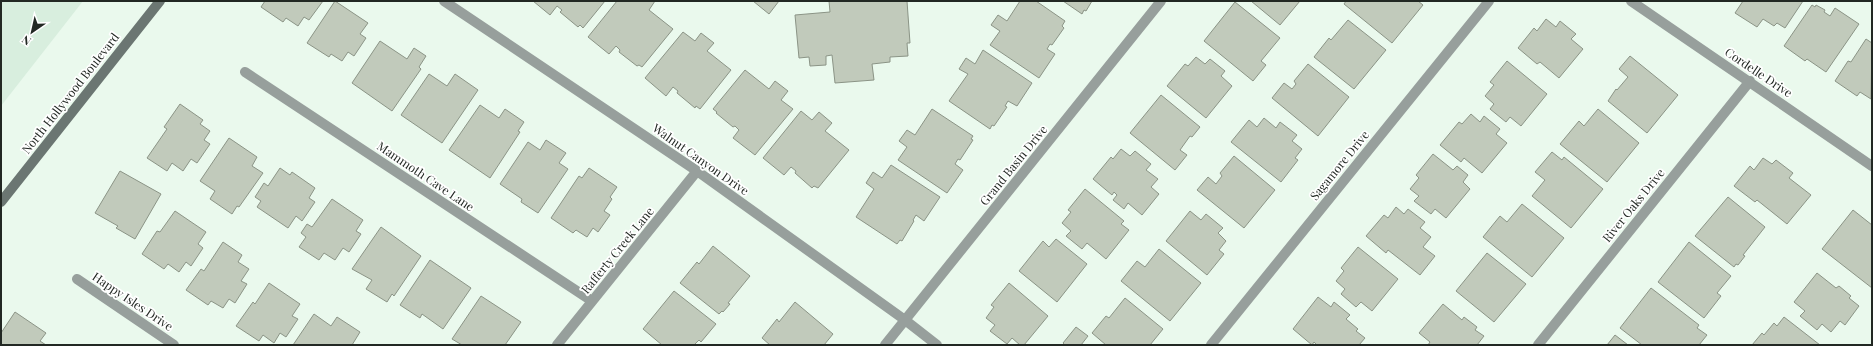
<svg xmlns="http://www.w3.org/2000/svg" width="1873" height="346" font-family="'Playfair Display',serif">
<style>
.built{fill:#d8eede}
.building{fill:#c1cabb;stroke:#8b9486}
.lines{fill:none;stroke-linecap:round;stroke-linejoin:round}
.street{stroke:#979f9c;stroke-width:10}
.secondary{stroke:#6b7672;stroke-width:10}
.labels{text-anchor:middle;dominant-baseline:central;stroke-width:3.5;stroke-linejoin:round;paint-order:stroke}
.street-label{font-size:12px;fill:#222823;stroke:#fff}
</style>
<rect width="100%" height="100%" fill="#eaf9ed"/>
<!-- built -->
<path class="built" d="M1 1H83L1 106Z"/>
<!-- building -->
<path class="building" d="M265 1H323L309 20 304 17 298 26 286 18 283 22 261 7Z
M335 1 368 23 360 34 366 38 354 56 348 52 342 61 331 54 329 57 307 43Z
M533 1H605L583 28 580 25 578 27 560 12 562 10 557 6 550 15Z
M617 1H655L649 10 673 29 642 67 639 65 637 66 619 52 620 50 616 46 609 54 588 37Z
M753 1H779L769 14Z
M829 1H907L910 43H907L908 56 890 57V62L872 64 874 80 835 83 832 55 826 56V65L810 66 809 57 799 58 795 15 830 12Z
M1020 1H1036L1065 21 1062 26 1064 28 1052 45 1050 44 1047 49 1055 54 1039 78 990 45 1000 31 991 25 998 15 1007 21Z
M1063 1H1092L1086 11 1084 10 1082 14Z
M1251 1H1300L1280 25Z
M1346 1H1418L1423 5 1392 43 1344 4Z
M1743 1H1803L1785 28 1777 23 1774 26 1763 19 1757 27 1735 13Z
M1235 2 1280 38 1261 61 1266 65 1253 81 1204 41Z
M1812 5 1815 7 1816 5 1825 10 1824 12 1830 16 1835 8 1859 24 1826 72 1807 59 1805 61 1784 46Z
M1546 19 1556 27 1560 21 1576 34 1571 39 1583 49 1559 78 1540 62 1537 64 1518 48 1534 28 1537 31Z
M1348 20 1386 50 1354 89 1314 57 1329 38 1331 40Z
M683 32 695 41 701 33 714 43 707 51 731 70 700 109 696 106 695 108 677 93 678 91 673 87 666 96 645 78Z
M1866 39 1872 43 1871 99 1860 92 1857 96 1835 81 1848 61 1851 62Z
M380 41 407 59 414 48 426 56 419 67 421 69 392 111 352 83Z
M983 50 1032 83 1017 106 1008 101 1005 106 1007 107 994 126 992 125 990 129 949 101 968 74 959 69 966 58 975 64Z
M1630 56 1678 95 1647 133 1608 101 1616 89 1617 90 1628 77 1619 69Z
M1196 57 1205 64 1210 59 1225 71 1221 76 1232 86 1206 118 1167 86 1185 64 1188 66Z
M1507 61 1547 94 1521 126 1510 117 1506 122 1490 109 1494 104 1485 96 1494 85 1490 82Z
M1308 64 1349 97 1318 136 1272 98 1284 83 1292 89 1296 84 1294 81Z
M745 70 769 89 775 81 788 91 781 100 793 109 755 155 733 138 739 130 735 126 733 127 716 113 717 112 713 109Z
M429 74 447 86 455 74 478 90 442 143 401 115Z
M1161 95 1200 127 1192 137 1190 136 1180 150 1187 155 1175 170 1130 133Z
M180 104 203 120 200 124 210 131 204 140 210 144 197 163 191 159 183 171 172 163 167 171 147 158 167 129 164 127Z
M480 105 499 118 505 109 524 122 518 131 520 132 490 178 449 150Z
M932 109 973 136 971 139 973 140 960 160 958 159 955 164 963 170 947 193 898 160 907 147 899 141 907 130 915 135Z
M1598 109 1639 143 1607 182 1560 144 1579 121 1584 126Z
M801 111 812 120 819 112 832 123 825 131 849 150 818 188 814 186 812 188 795 173 796 171 791 167 784 175 763 158Z
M1471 114 1480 122 1484 116 1500 129 1496 134 1507 143 1482 173 1464 158 1461 162 1440 145 1459 122 1462 124Z
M1264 118 1276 128 1280 122 1297 135 1292 141 1302 149 1295 158 1298 160 1281 182 1231 142 1249 120 1257 127Z
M229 138 257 157 252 166 263 173 239 207 237 206 232 214 210 199 215 191 200 181Z
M546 140 566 153 559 163 568 169 538 213 521 202 522 199 500 184 528 142 540 150Z
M1121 149 1130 156 1135 151 1151 164 1146 170 1158 179 1151 187 1159 194 1142 215 1128 203 1124 209 1113 200 1117 195 1114 192 1112 195 1093 179 1111 157 1113 159Z
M1552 152 1562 160 1564 157 1603 189 1571 228 1532 196 1545 180 1535 172Z
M1433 154 1453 170 1457 166 1468 175 1463 182 1470 189 1446 218 1435 209 1431 214 1414 201 1419 196 1410 189 1419 178 1416 175Z
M1234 156 1275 190 1244 228 1197 190 1208 177 1216 184 1222 176 1220 173Z
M1763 158 1772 164 1776 160 1793 173 1789 178 1811 195 1787 224 1757 200 1755 202 1734 186 1750 166 1754 170Z
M891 165 940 197 924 221 916 215 913 220 914 221 902 241 900 240 897 244 856 217 874 189 866 183 873 172 882 178Z
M280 168 290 175 292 172 315 188 309 198 315 202 302 221 296 216 288 228 257 207 261 201 255 197 264 183 268 186Z
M589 168 617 187 610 197 612 199 604 211 610 215 598 232 593 228 587 237 576 230 573 233 551 218 579 176 582 178Z
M120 171 161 194 135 239 116 228 118 226 95 213Z
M1085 189 1124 221 1121 224 1129 230 1106 259 1087 243 1082 249 1066 236 1071 231 1062 223 1071 212 1068 210Z
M1728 197 1765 227 1743 255 1745 256 1738 265 1736 264 1734 267 1695 236Z
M332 199 363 220 356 231 361 234 349 252 343 248 335 260 324 253 319 260 299 247 306 237 301 233 307 224 312 227Z
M1522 204 1564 238 1532 277 1483 237 1500 216 1507 222Z
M1396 207 1404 214 1408 209 1425 222 1420 228 1431 237 1423 247 1435 256 1420 275 1388 250 1386 253 1366 236 1384 215 1388 218Z
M1853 210 1872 225V288L1822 249Z
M175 211 206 232 198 244 203 248 191 266 186 262 179 272 168 264 164 269 142 254 157 231 160 232Z
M1190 211 1201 220 1206 214 1223 228 1218 233 1226 241 1219 250 1224 254 1207 275 1166 241Z
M381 227 421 256 394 296 392 294 387 302 366 289 372 280 352 269Z
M1056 239 1087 264 1057 302 1019 271 1043 241 1049 247Z
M223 242 242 255 238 262 249 269 241 281 247 284 235 303 229 299 223 308 211 301 208 305 186 290 201 269 204 271Z
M1689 242 1731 276 1717 293 1721 296 1704 318 1658 282Z
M713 246 750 276 728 303 730 304 723 312 722 311 719 314 680 283 697 262 699 264Z
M1358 247 1398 279 1372 311 1361 302 1356 307 1341 294 1345 289 1336 281 1344 271 1341 268Z
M1159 249 1201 283 1170 321 1121 281 1137 261 1145 267Z
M1487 253 1526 284 1494 322 1456 291Z
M430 260 471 288 443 329 422 314 420 318 400 305Z
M1817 273 1836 288 1839 286 1851 296 1849 298 1859 306 1845 325 1840 321 1831 332 1822 324 1817 330 1800 316 1805 311 1794 302Z
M269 283 300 304 292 316 298 319 286 337 280 333 274 343 263 335 259 341 236 326 253 302 255 304Z
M1009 283 1048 316 1024 345H1020L1012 338 1007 344 990 331 995 325 986 318 994 307 991 305Z
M1651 288 1699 325 1697 328 1707 335 1699 345H1642L1620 328Z
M674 291 716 324 701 342 699 340 694 345H662L643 329Z
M481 296 521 322 505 345H462L452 339Z
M1318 297 1331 307 1334 302 1350 315 1346 319 1358 329 1356 331 1365 338 1359 345H1317L1314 342 1312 345 1293 329Z
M1125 298 1163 329 1150 345H1106L1092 333 1106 316 1109 318Z
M795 302 833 334 824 345H770L762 338 777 319 779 322Z
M1443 304 1462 320 1464 317 1477 327 1475 330 1484 336 1477 345H1428L1430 342 1419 333Z
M15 312 46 333 40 341 46 345H1V333Z
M314 314 331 326 337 317 360 332 352 345H293Z
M1784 317 1820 345H1752L1762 333 1764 335 1774 323 1777 326Z
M1076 327 1088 336 1081 345H1065L1063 343Z
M1615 335 1628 345H1607Z"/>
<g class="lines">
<!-- street -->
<path class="street" d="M444 1 697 171 905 320 937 345
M1631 1 1872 166
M245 72 592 301
M77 279 174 345
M557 345 697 171
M885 345 1161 1
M1211 345 1489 1
M1538 345 1750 81"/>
<!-- secondary -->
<path class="secondary" d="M1 202 160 1"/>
</g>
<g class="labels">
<!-- street labels -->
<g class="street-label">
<text transform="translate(1759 72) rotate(34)">Cordelle Drive</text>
<text transform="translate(70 93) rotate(-52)">North Hollywood Boulevard</text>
<text transform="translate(701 159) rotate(35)">Walnut Canyon Drive</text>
<text transform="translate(1013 165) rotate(-51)">Grand Basin Drive</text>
<text transform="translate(1339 165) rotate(-51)">Sagamore Drive</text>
<text transform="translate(426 176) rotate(34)">Mammoth Cave Lane</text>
<text transform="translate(1633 205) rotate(-51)">River Oaks Drive</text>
<text transform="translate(617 250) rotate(-51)">Rafferty Creek Lane</text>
<text transform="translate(133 301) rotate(34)">Happy Isles Drive</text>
</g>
</g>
<!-- border -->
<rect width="1873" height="346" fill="none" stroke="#222823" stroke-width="4"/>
<!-- north arrow -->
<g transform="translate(32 32) rotate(214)" stroke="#ffffff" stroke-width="3" paint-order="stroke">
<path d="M0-3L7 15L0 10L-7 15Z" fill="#222823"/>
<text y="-6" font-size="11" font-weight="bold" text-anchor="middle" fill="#222823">N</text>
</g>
</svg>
